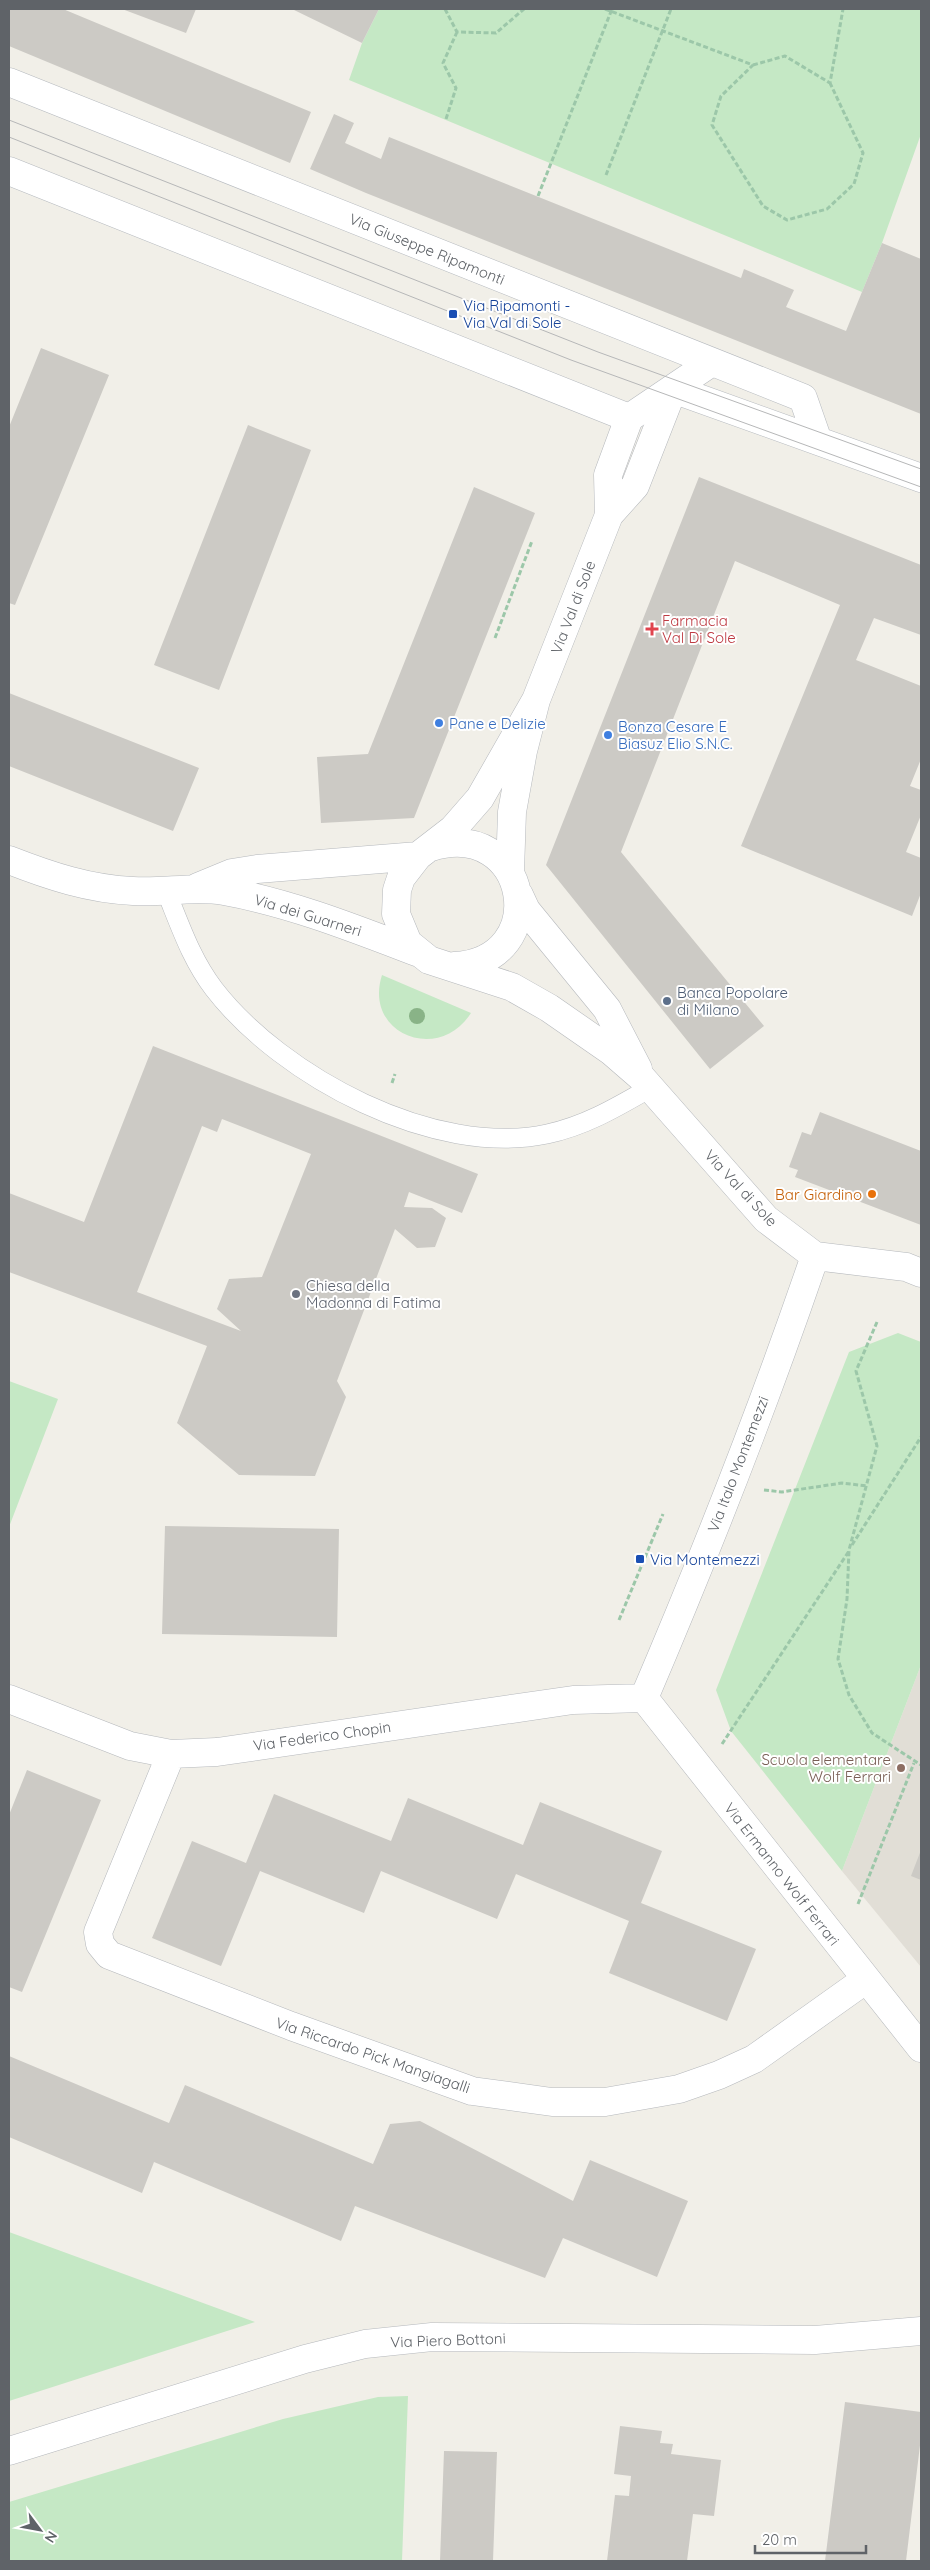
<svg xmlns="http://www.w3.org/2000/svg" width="930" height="2570" font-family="Quicksand,sans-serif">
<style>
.education{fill:#e1ded6}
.green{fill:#c5e8c5}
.building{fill:#cccac5;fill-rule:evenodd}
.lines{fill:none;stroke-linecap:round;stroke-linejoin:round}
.lane-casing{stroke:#b5b8bc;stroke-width:20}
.street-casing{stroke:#b5b8bc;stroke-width:29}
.secondary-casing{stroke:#b6babf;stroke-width:29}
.path{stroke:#9cc7a9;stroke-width:3;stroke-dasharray:5 2.5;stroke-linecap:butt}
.lane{stroke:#fff;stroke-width:19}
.street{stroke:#fff;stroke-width:28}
.secondary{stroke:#fff;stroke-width:28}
.tram{stroke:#b6b7b8;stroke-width:1}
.tree{fill:#89b387}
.transit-dot{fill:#1a4fb4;stroke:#fff;stroke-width:2}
.health-dot{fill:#e0444e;stroke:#fff;stroke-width:2}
.shop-dot{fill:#3f7fe0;stroke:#fff;stroke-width:2}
.service-dot{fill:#5c6f8a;stroke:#fff;stroke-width:2}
.food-dot{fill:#e8710a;stroke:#fff;stroke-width:2}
.worship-dot{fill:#6b7280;stroke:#fff;stroke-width:2}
.education-dot{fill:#8d6e63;stroke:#fff;stroke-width:2}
.labels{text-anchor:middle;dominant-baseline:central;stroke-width:4;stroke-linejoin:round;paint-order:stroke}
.street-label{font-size:15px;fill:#5f6368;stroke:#fff}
.transit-label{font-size:15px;fill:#164399;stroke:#fff;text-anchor:start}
.health-label{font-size:15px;fill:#be3a42;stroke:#fff;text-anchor:start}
.shop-label{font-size:15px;fill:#366cbe;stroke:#fff;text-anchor:start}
.service-label{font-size:15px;fill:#4e5e75;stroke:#fff;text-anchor:start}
.food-label{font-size:15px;fill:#c56008;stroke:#fff;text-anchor:end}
.worship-label{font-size:15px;fill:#5b616d;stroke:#fff;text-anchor:start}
.education-label{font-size:15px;fill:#785e54;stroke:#fff;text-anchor:end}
</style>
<rect width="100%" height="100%" fill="#f1efe8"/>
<!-- education -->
<path class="education" d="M921 1665V1967L842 1871Z"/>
<!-- green -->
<path class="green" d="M379 9H921V134L882 243 862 292 349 80 362 43Z
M382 975 471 1013C439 1064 363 1034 382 975Z
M898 1333 921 1342V1665L842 1871 731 1731 716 1690 849 1352Z
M9 1381 58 1399 9 1527Z
M9 2232 255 2322 9 2401Z
M408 2396 402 2561H9V2502L283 2419 378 2397Z"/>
<!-- building -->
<path class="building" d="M9 9H63L311 112 290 163 9 46Z
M122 9H196L186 33Z
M292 9H379L362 43Z
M334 114 354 123 345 143 381 159 389 137 741 278 744 269 794 290 786 307 846 331 882 243 921 259V414L366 193 310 169Z
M41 348 109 375 15 605 9 603V427Z
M248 425 311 450 219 690 154 665Z
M699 477 921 565V635L874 618 856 660 921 686V759L910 786 921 790V815L906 852 921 858V893L912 916 741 846 840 605 735 561 621 852 764 1026 710 1069 546 865Z
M474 487 535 513 414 818 321 823 317 757 368 754Z
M9 693 199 768 173 831 9 766Z
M153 1046 478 1174 462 1213 409 1192 404 1207 432 1208 446 1218 435 1247 417 1248 395 1229 337 1381 346 1397 315 1476 239 1475 177 1423 207 1346 9 1272V1193L84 1222ZM222 1119 311 1154 262 1277 229 1279 217 1309 241 1331 137 1292 202 1126 217 1132Z
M820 1112 921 1151V1225L795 1177 798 1170 789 1167 802 1132 811 1135Z
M165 1526 339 1529 337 1637 162 1634Z
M27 1770 101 1800 22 1992 9 1987V1815Z
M274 1794 391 1841 408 1798 523 1845 540 1802 662 1851 641 1903 756 1949 727 2021 609 1973 629 1921 516 1874 497 1919 381 1871 364 1913 260 1871 221 1966 152 1938 192 1841 246 1863Z
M921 1850V1880L911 1876Z
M9 2056 169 2123 185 2085 373 2164 390 2124 420 2121 573 2201 590 2160 688 2201 657 2277 563 2238 545 2278 355 2206 341 2241 154 2162 142 2193 9 2137Z
M845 2402 921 2412V2437L906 2561H825Z
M620 2426 662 2431 660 2443 673 2444 671 2454 721 2460 714 2516 693 2514 687 2561H607L615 2495 629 2496 631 2476 614 2474Z
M444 2451 497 2452 493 2561H440Z"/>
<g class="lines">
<!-- lane casing -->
<g class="lane-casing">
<path id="lane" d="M166 891C180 925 191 959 214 989 282 1077 435 1158 547 1134 585 1126 617 1107 650 1088"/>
</g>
<!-- street casing -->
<g class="street-casing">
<path id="street" d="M609 515 608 475 629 418
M536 700 480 798 453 829 418 856 401 878 397 890 396 914 408 943 429 960 512 987 549 1008 611 1051 641 1077 766 1219 815 1256 906 1267 921 1273
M431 847C530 817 554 961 454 966
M9 860C50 876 89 889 133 891 164 893 194 886 224 891 291 903 356 929 419 953
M510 871 512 812 523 751 536 700 609 515 635 486 673 389
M198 887 232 873 257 869 418 856
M519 895 526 910 607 1009 638 1069
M644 1698C706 1553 764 1405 815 1256
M644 1698 921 2048
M9 1699 130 1746 171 1754 217 1752 573 1700 644 1698
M171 1754 98 1932 100 1944 109 1955 291 2026 472 2091 552 2102H605L679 2089 719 2075 754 2059 865 1980
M9 2451 305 2359 365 2344 432 2337 815 2340 921 2331"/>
</g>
<!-- secondary casing -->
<g class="secondary-casing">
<path id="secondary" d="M9 82 803 398 818 441
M9 171 629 418 712 362
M673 389 921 478"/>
</g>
<!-- path -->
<path class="path" d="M445 9 457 32 496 33 524 9
M605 9 753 65 721 96 712 125 763 206 787 220 827 209 854 184 863 153 830 83
M753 65 785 56 830 83 843 9
M446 119 456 88 443 63 457 32
M606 175 671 9
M538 196 612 9
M495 638 532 541
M392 1083 395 1074
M877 1322 856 1371 877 1446 849 1550 847 1599 838 1659 849 1695 872 1733 921 1765
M764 1490 782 1492 842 1483 867 1486
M852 1545 921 1437
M619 1620 663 1514
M722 1744 849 1551
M858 1904 914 1763"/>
<!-- lane -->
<use href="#lane" class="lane"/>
<!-- street -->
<use href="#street" class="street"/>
<!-- secondary -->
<use href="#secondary" class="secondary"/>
<!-- tram -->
<path class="tram" d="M9 120 598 352 921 469
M9 137 571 360 921 487"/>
</g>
<!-- trees -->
<circle class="tree" cx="417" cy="1016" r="8"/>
<!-- markers -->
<g class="transit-dot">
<rect x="448" y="309" width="10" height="10" rx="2.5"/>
<rect x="635" y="1554" width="10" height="10" rx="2.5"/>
</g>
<path class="health-dot" d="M649.5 621.5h5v5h5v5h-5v5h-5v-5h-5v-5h5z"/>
<g class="shop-dot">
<circle cx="439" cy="723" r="5"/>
<circle cx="608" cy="735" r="5"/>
</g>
<circle class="service-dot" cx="667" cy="1001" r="5"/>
<circle class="food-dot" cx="872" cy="1194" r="5"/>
<circle class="worship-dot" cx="296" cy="1294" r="5"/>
<circle class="education-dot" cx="901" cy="1768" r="5"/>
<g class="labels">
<!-- street labels -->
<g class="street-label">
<text transform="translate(427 249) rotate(22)">Via Giuseppe Ripamonti</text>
<text transform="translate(573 607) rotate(-69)">Via Val di Sole</text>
<text transform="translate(308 915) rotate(17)">Via dei Guarneri</text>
<text transform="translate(741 1188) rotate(47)">Via Val di Sole</text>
<text transform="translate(738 1464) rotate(-69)">Via Italo Montemezzi</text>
<text transform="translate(322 1736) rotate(-8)">Via Federico Chopin</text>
<text transform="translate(782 1874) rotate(52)">Via Ermanno Wolf Ferrari</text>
<text transform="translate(373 2055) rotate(19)">Via Riccardo Pick Mangiagalli</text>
<text transform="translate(448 2340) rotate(-2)">Via Piero Bottoni</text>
</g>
<!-- transit labels -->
<g class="transit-label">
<text x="463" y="305">Via Ripamonti -<tspan x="463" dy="17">Via Val di Sole</tspan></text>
<text x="650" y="1559">Via Montemezzi</text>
</g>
<!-- health labels -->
<g class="health-label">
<text x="662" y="620">Farmacia<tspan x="662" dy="17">Val Di Sole</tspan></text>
</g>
<!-- shop labels -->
<g class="shop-label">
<text x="449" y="723">Pane e Delizie</text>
<text x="618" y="726">Bonza Cesare E<tspan x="618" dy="17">Biasuz Elio S.N.C.</tspan></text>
</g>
<!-- service labels -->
<g class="service-label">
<text x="677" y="992">Banca Popolare<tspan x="677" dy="17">di Milano</tspan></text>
</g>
<!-- food labels -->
<g class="food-label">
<text x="862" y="1194">Bar Giardino</text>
</g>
<!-- worship labels -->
<g class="worship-label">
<text x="306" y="1285">Chiesa della<tspan x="306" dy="17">Madonna di Fatima</tspan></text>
</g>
<!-- education labels -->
<g class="education-label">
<text x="891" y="1759">Scuola elementare<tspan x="891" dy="17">Wolf Ferrari</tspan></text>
</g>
</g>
<!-- border -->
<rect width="930" height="2570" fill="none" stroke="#5f6368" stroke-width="20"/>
<!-- north arrow -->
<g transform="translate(40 2530) rotate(122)" stroke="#ffffff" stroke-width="4" paint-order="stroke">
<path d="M0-4L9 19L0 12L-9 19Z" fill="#5f6368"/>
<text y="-8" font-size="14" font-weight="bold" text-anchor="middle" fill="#5f6368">N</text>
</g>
<!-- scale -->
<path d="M755 2545v8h111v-8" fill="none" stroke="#5f6368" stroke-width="2.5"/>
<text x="762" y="2545" font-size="15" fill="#5f6368" stroke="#ffffff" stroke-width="4" paint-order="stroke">20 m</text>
</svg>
